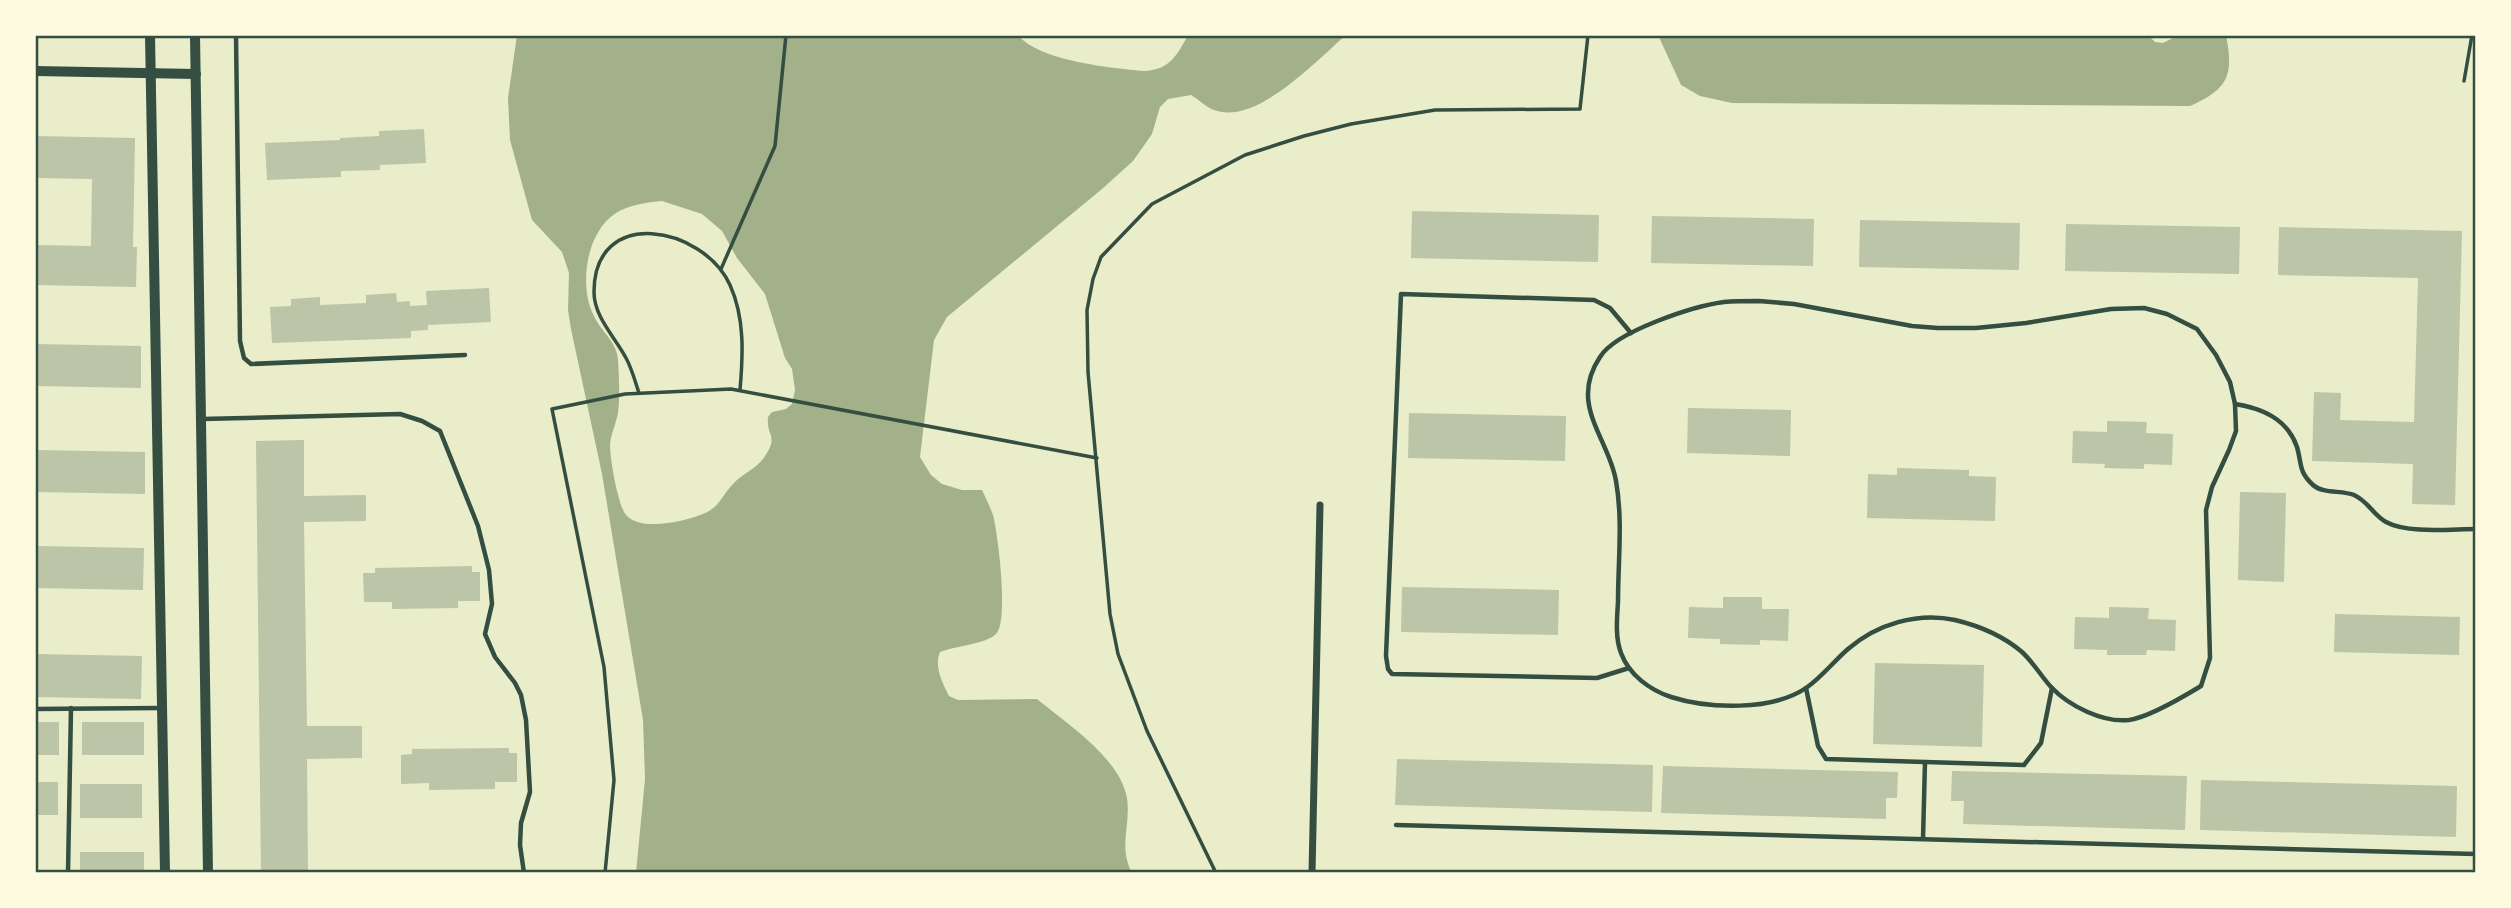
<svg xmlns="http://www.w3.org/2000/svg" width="2511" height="908" viewBox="0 0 2511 908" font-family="Arial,sans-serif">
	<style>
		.water { fill: #a3b18a; fill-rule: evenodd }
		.building { fill: #bcc5a7 }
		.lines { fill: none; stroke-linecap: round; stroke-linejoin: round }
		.path { stroke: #344e41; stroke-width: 3.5 }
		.service { stroke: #344e41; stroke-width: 4.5 }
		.minor { stroke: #344e41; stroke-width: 7 }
		.tertiary { stroke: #344e41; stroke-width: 10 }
		.neatline { fill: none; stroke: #344e41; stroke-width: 2.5 }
	</style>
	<rect width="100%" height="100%" fill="#e9edc9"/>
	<g class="water">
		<path d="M517 35H1018C1039 61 1111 68 1144 71 1169 70 1177 56 1188 35H1346C1317 60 1256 126 1214 110 1206 107 1198 99 1191 95L1168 99 1160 107 1152 134 1133 161 1102 189 947 317 934 340 920 457 931 475 942 484 962 490H982C986 498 990 507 993 515 998 534 1009 621 996 634 986 644 955 646 940 652 934 667 942 682 949 696L958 700 1037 699C1066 723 1120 758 1127 798 1131 825 1118 846 1132 873H636L645 779 643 720 602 474 571 329 568 310 569 273 562 252 532 220 510 140 508 98ZM662 201 702 214 722 231 737 258 765 294 785 358 792 369 795 390 792 404 786 409 772 412 768 417C766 436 779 435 765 456 758 468 742 474 733 484 724 493 720 505 709 511 691 521 635 534 624 512 617 498 610 460 610 444 611 434 616 424 618 413 620 397 619 377 618 360 617 341 600 331 593 314 579 285 586 232 616 213 628 205 648 202 662 201Z"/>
		<path d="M1658 35H2148L2155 42 2163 43 2179 35H2226C2234 76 2228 89 2190 106L1732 103 1700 96 1681 85Z"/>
	</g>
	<g class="building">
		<path d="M424 129 426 163 380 165V170L341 171V177L267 180 265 143 340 140V138L379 136V131Z"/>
		<path d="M35 136 135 138 133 247H137L136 287 35 285V245L91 246 92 179 35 178Z"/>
		<path d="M1412 211 1599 215 1598 262 1411 258Z"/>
		<path d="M1652 216 1814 219 1813 266 1651 263Z"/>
		<path d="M1860 220 2020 223 2019 270 1859 267Z"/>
		<path d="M2066 224 2240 227 2239 274 2065 271Z"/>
		<path d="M2279 227 2462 231 2455 505 2412 504 2413 464 2312 461 2314 392 2341 393 2340 420 2414 422 2418 278 2278 275Z"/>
		<path d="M489 288 491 322 428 325V330L411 331V338L272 343 270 307 291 306V299L320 297V305L366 303V295L396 293 397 302 410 301V306L427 305 426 291Z"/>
		<path d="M35 344 141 346V388L35 386Z"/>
		<path d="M1688 408 1791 410 1790 456 1687 453Z"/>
		<path d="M1409 413 1566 416 1565 461 1408 458Z"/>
		<path d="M2107 421 2147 422 2146 433 2173 434 2172 465 2144 464V469L2104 468 2105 464 2072 463 2073 431 2107 432Z"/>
		<path d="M304 440V496L366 495V521L304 522 307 726H362V758L307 759 308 873H261L256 441Z"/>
		<path d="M35 450 145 452V494L35 492Z"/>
		<path d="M1897 468 1969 470V476L1996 477 1995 521 1867 518 1868 474 1897 475Z"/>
		<path d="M2240 492 2286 493 2284 582 2238 580Z"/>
		<path d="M35 546 144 548 143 590 35 588Z"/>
		<path d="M472 566V572H480V601H458V608L392 609V602H364L363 573H375V568Z"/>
		<path d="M1402 587 1559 590 1558 635 1401 632Z"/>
		<path d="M1723 597H1762V609H1789L1788 641 1760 640V645L1720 644V639L1688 638 1689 607 1723 608Z"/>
		<path d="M2109 607 2149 608 2148 619 2176 620 2175 651 2147 650 2146 655H2107V650L2074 649 2075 617 2109 618Z"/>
		<path d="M2335 614 2460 617 2459 655 2334 652Z"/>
		<path d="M35 654 142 656 141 699 35 697Z"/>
		<path d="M1875 663 1984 665 1982 747 1873 744Z"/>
		<rect x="35" y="722" width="24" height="33"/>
		<rect x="82" y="722" width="62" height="33"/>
		<path d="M509 748V753H517V782H495V789L429 790V783L401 784V755L412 754V749Z"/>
		<path d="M1397 759 1653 765 1652 812 1395 805Z"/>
		<path d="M1663 766 1898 772 1897 798H1886V819L1661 813Z"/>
		<path d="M1952 771 2187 776 2185 830 1963 824 1964 801H1951Z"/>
		<path d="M2201 780 2457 786 2456 837 2200 830Z"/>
		<rect x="35" y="782" width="23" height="33"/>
		<rect x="80" y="784" width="62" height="34"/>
		<rect x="80" y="852" width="64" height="21"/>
		<path d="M1486 870 1533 871V873H1486Z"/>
	</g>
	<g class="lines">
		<g class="path">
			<path d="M2464 81 2472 35"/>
			<path d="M721 269 775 146 786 35"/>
			<path d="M639 393C635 381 632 369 626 358 615 337 594 317 594 292 594 205 703 226 730 285 745 318 743 355 740 390"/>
			<path d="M605 873 614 780 604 667 552 409 625 394 731 389 1097 458"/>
			<path d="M1216 873 1147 731 1118 654 1110 614 1088 372 1087 310 1093 279 1101 257 1152 204 1245 155 1304 136 1351 124 1435 110 1580 109 1588 35"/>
		</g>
		<g class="service">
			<path d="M236 35 240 341 244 358 251 364 465 355"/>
			<path d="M1759 301 1794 304 1912 326 1938 328H1976L2026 323 2111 309 2144 308 2167 314 2197 329 2216 355 2230 382 2235 404 2236 431 2229 450 2212 487 2206 510 2210 658 2201 686C2183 697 2150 717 2129 720 2103 723 2069 706 2051 687 2041 676 2033 662 2022 652 2002 635 1980 626 1955 620 1917 612 1877 624 1848 649 1834 661 1821 678 1806 688 1772 711 1709 709 1671 697 1650 690 1629 675 1621 653 1615 638 1617 618 1618 602 1618 562 1623 520 1616 481 1609 438 1568 405 1600 357 1616 331 1694 306 1724 302 1735 301 1747 301 1759 301Z"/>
			<path d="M2235 404C2261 408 2287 418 2297 447 2302 464 2298 471 2313 485 2323 494 2342 490 2354 495 2368 501 2373 515 2386 522 2408 534 2451 529 2476 529"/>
			<path d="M202 419 400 414 422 421 440 431 478 526 489 570 492 604 485 634 495 657 515 683 521 695 526 720 530 792 521 823 520 845 524 873"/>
			<path d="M1629 668 1597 678 1392 674 1388 669 1386 656 1401 294 1594 300 1610 308 1631 333"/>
			<path d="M1806 688 1818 746 1826 759 2024 765 2041 743 2052 688"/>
			<path d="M35 709 161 708"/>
			<path d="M1396 825 2476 854"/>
			<path d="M1923 839 1925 762"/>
			<path d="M68 873 71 708"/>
		</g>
		<path class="minor" d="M1312 873 1320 505"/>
		<g class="tertiary">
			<path d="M150 35 165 873"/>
			<path d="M195 35 208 873"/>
			<path d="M35 71 196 74"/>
		</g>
	</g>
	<rect width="2511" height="908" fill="none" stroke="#fefae0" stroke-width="74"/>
	<rect x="37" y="37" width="2437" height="834" class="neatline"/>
</svg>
